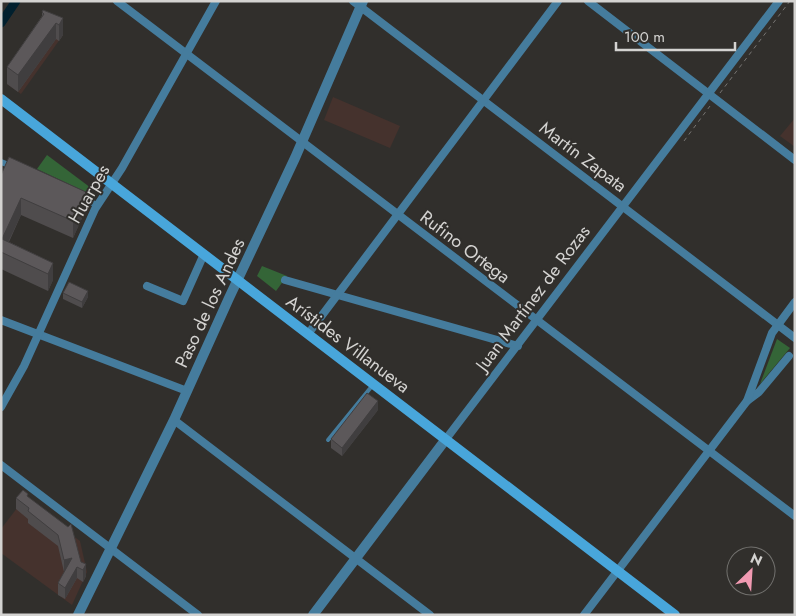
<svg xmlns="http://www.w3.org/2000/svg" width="796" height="616" viewBox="0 0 796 616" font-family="Jost,sans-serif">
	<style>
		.education { fill: #45322d }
		.green { fill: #346537 }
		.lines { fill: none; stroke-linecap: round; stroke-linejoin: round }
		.canal { stroke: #01202e; stroke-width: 9 }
		.path { stroke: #767472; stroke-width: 1; stroke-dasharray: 4 4; stroke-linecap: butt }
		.service { stroke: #457c9d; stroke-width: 4 }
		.pedestrian { stroke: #457c9d; stroke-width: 6 }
		.minor { stroke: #457c9d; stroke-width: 8 }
		.tertiary { stroke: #457c9d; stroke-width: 10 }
		.secondary { stroke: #48a6db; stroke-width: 10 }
		.wall { fill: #4f4c4d }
		.shaded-wall { fill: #403e3f }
		.building { fill: #5c585a; stroke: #403e3f }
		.labels { text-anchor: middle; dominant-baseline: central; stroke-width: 4; stroke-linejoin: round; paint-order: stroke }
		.street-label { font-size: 18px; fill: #d4d3d1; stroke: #312f2c }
	</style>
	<rect width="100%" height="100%" fill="#312f2c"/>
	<g class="education">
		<path d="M46 28 63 35 21 94 7 84Z"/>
		<path d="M333 97 400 126 390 148 324 120Z"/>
		<path d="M795 118V147L780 136Z"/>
		<path d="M24 499 80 541 87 572 72 605 1 553V529Z"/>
	</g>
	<g class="green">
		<path d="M47 155 91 188 88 193 37 169Z"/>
		<path d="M262 266 287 276 276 291 257 276Z"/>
		<path d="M777 339 790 348 760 384Z"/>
	</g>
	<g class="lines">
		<path class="canal" d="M1 23 16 1"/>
		<g class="path">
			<path d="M720 93 790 1"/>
			<path d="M684 141 710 106"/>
		</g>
		<path class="service" d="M328 440 372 386"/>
		<g class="pedestrian">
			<path d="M1 162 14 167"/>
			<path d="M80 197 97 205"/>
		</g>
		<g class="minor">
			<path d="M117 1 795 516"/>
			<path d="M353 1 795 338"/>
			<path d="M588 1 795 160"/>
			<path d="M285 280 518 346"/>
			<path d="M147 286 183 301 204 254"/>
			<path d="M1 320 187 391"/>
			<path d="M308 334 558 1"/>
			<path d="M747 401 759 392 789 356"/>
			<path d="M1 407 24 366 95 209 122 168 216 1"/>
			<path d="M174 420 430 615"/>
			<path d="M446 439 779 1"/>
			<path d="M1 465 198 615"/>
			<path d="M584 615 747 401 772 333 795 302"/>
		</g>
		<g class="tertiary">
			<path d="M78 615 174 420 229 298 295 158 363 1"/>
			<path d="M313 615 446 439"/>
		</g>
		<path class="secondary" d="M1 99 675 615"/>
	</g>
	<g class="wall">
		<path d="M42 12 63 18V35L59 41 56 39 18 92 7 84V67L42 16Z"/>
		<path d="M1 175 86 209 73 238 21 215 9 242 53 263V280L48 291 1 269Z"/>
		<path d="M63 293 88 297 82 308 63 299Z"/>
		<path d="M378 410 342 456 331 448V439Z"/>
		<path d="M28 497 81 562 86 576 83 582 77 578 65 599 58 595V583L65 571 64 572 58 546 28 523V519L16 509V498Z"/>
	</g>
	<g class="shaded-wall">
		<path d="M63 18V35L59 41V25Z"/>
		<path d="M56 23V39L18 92V75Z"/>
		<path d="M86 192V209L73 238V221Z"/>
		<path d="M21 198V215L3 253 2 239Z"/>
		<path d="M53 263V280L48 291V274Z"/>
		<path d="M88 291V297L82 308V302Z"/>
		<path d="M378 401V410L342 456V448Z"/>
		<path d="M72 558V570L64 572V560Z"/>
		<path d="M86 564V576L83 582V570Z"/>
		<path d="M77 567V578L65 599V588Z"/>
	</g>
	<g class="building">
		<path d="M43 10 63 18 59 25 56 23 18 75 7 67 44 14 42 12Z"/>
		<path d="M9 157 86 192 73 221 21 198 2 239 53 263 48 274 1 252V175Z"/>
		<path d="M69 282 88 291 82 302 63 293Z"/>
		<path d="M367 393 378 401 342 448 331 439Z"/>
		<path d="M23 490 28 494 27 496 68 527 71 524 81 562 86 564 83 570 77 567 65 588 58 583 72 558 64 560 58 535 28 511 29 508 16 498Z"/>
	</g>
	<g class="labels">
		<g class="street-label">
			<text transform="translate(583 157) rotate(37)">Martín Zapata</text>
			<text transform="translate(89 194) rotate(-60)">Huarpes</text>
			<text transform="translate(465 247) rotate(37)">Rufino Ortega</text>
			<text transform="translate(533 298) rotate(-53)">Juan Martínez de Rozas</text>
			<text transform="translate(210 303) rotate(-65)">Paso de los Andes</text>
			<text transform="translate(348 344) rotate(37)">Arístides Villanueva</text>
		</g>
	</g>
	<rect width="796" height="616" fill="none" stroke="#d4d3d1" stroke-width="5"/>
	<g transform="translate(751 571) rotate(25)"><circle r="24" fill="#312f2c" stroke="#72716e"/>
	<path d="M0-4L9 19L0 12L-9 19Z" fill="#f19ab2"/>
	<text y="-8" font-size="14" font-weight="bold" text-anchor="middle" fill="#d4d3d1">N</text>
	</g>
	<path d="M616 42v8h119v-8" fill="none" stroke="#d4d3d1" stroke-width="2.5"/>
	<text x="624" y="42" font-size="15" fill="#d4d3d1" stroke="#312f2c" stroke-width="4" paint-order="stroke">100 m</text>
</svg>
